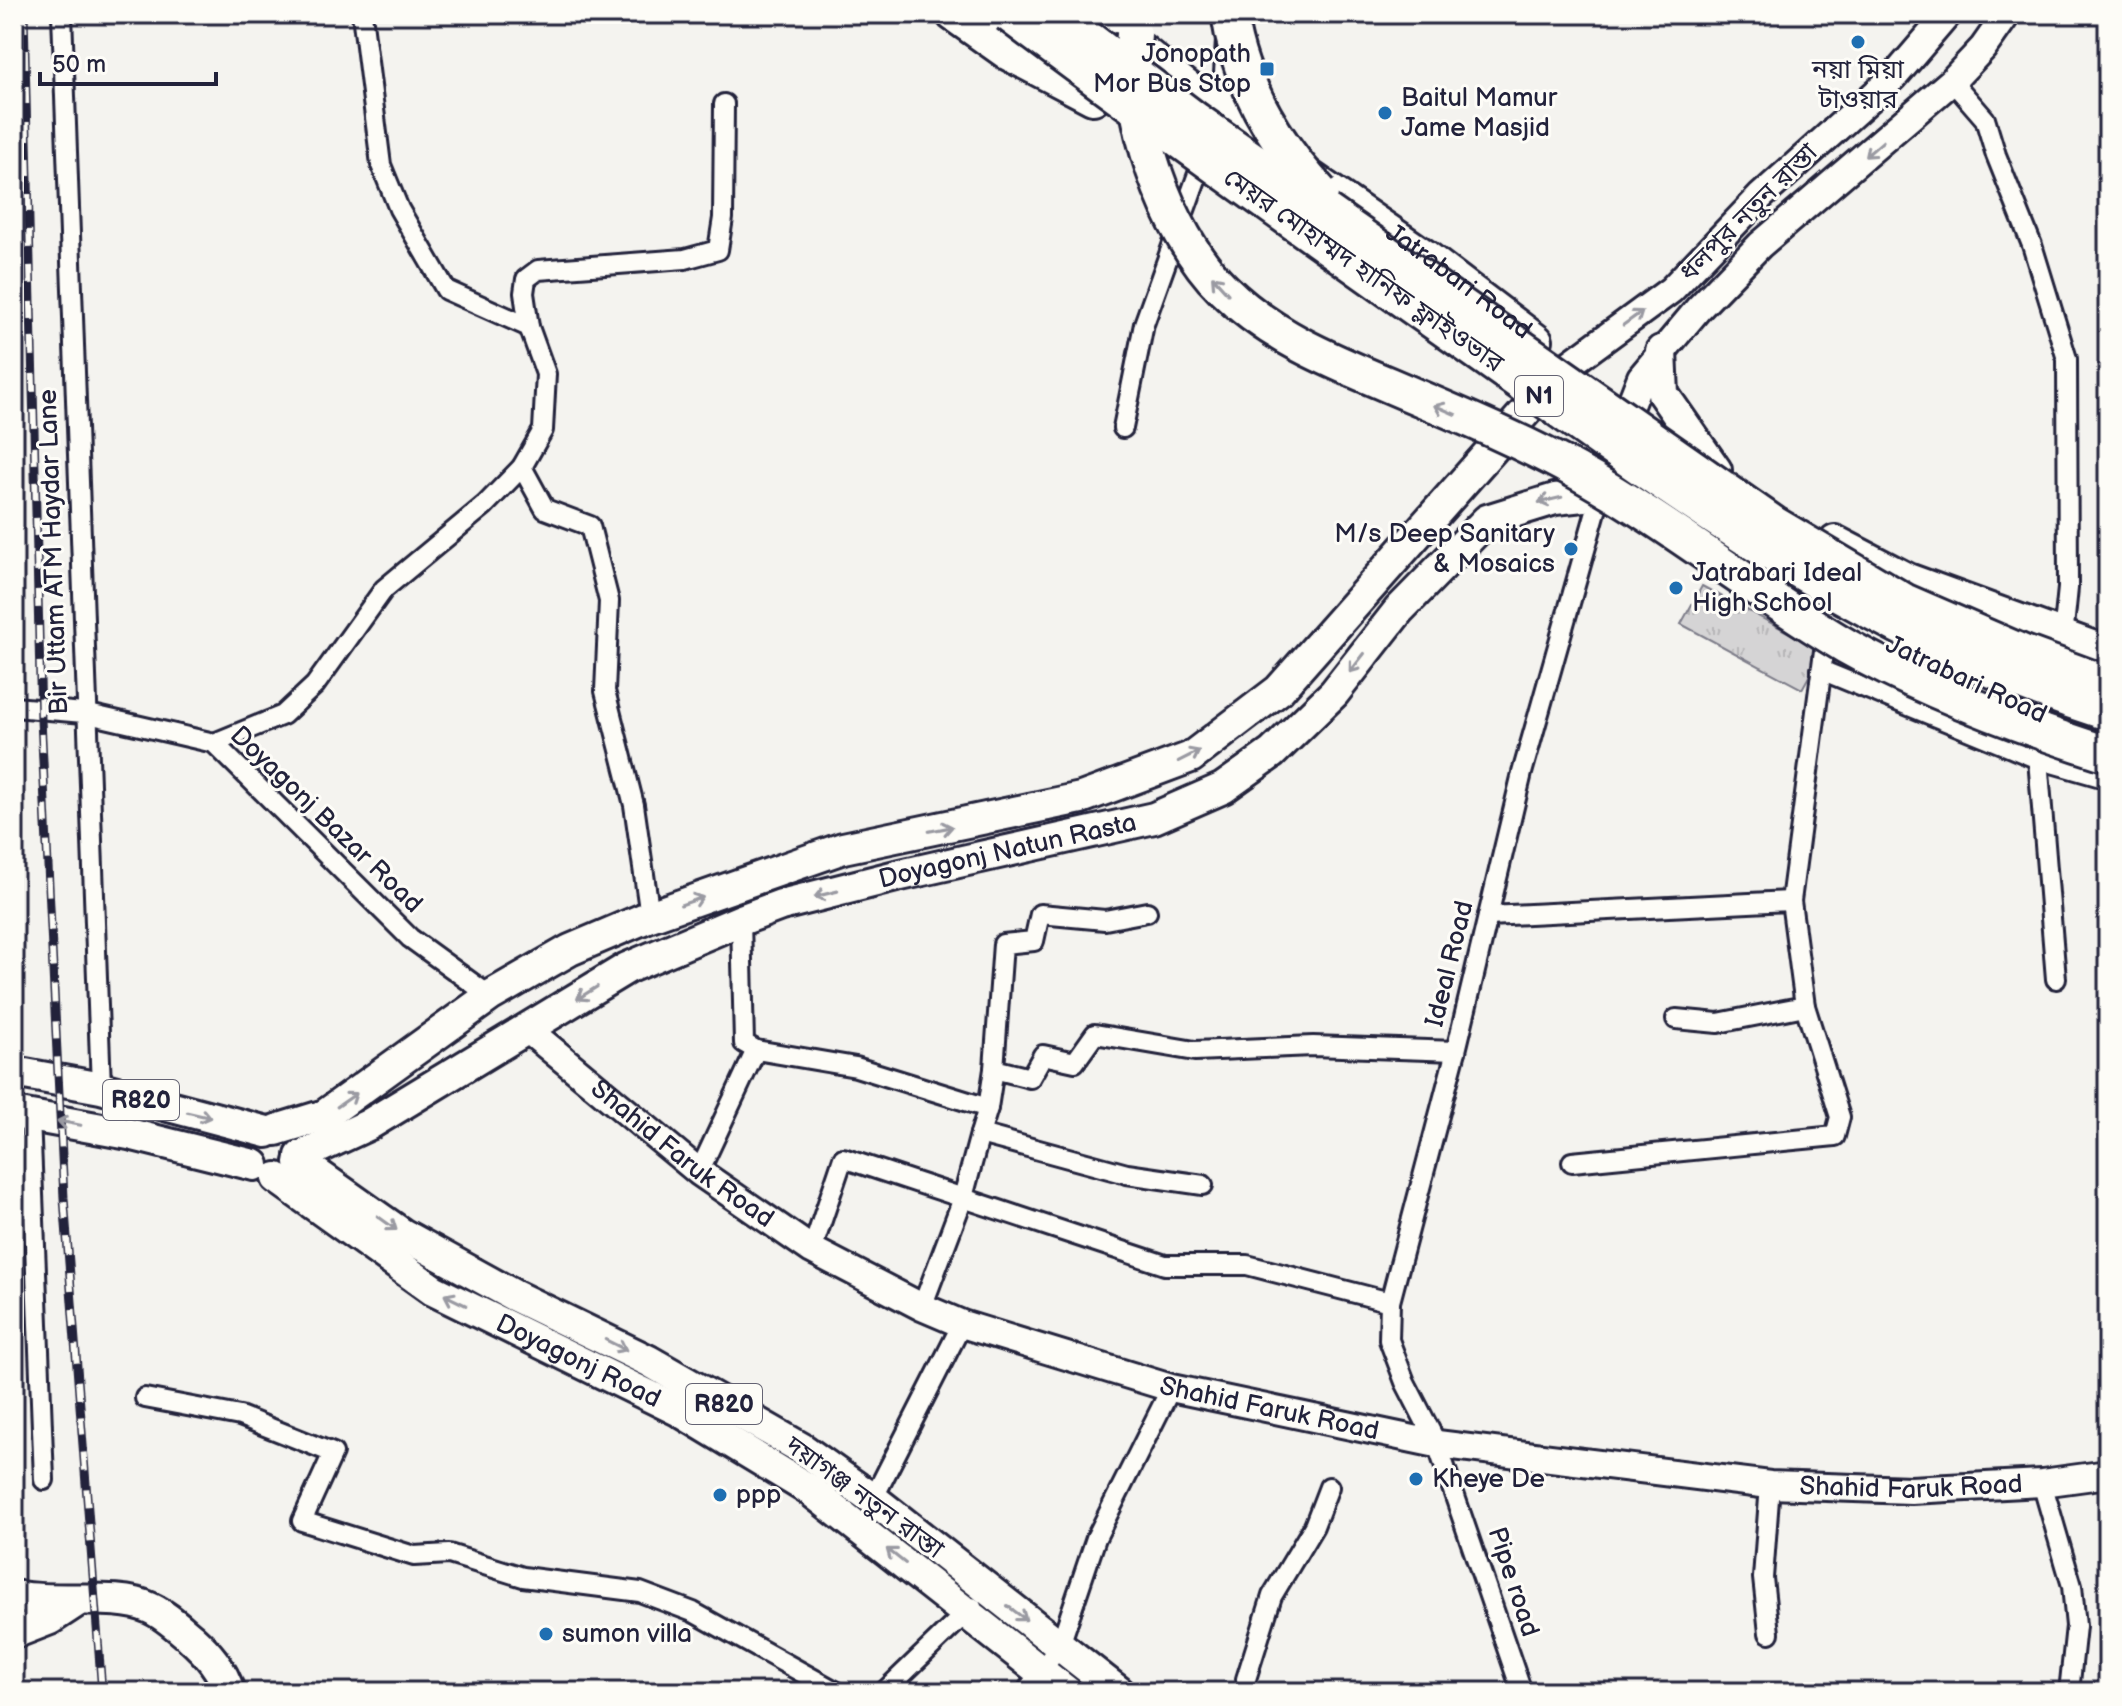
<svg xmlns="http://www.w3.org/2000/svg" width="2122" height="1706" viewBox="0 0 2122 1706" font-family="'Balsamiq Sans','Noto Sans Bengali',sans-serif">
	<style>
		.grass { fill: url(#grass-tufts); stroke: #7c7b88; stroke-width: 2 }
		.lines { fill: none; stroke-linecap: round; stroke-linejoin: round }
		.street-casing { stroke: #22223b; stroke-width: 24 }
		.secondary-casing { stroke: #22223b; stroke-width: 32 }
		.primary-casing { stroke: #22223b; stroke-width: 36 }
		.highway-casing { stroke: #22223b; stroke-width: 40 }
		.street { stroke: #fdfcf7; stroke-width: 18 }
		.secondary { stroke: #fdfcf7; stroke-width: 26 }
		.primary { stroke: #fdfcf7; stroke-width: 30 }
		.highway { stroke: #fdfcf7; stroke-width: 34 }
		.rail-casing { stroke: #22223b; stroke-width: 9 }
		.rail { stroke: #fdfcf7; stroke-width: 6; stroke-dasharray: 18; stroke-linecap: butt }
		.highway-bridge-casing { stroke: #22223b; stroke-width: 40; stroke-linecap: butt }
		.highway-bridge { stroke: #fdfcf7; stroke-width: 34 }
		.oneway { stroke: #9a9aa2 }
		.poi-dot { fill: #1f6fb2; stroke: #fdfcf7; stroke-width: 3 }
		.labels { text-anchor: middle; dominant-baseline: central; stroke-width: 6; stroke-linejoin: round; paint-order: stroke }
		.shield { fill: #fdfcf7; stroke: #646373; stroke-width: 2 }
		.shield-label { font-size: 24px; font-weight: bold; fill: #22223b }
		.poi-label { font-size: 26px; fill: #22223b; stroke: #fdfcf7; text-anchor: start }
		.street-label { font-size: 26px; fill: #22223b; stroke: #fdfcf7 }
	</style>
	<defs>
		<pattern id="grass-tufts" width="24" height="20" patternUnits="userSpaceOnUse" patternTransform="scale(2)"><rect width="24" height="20" fill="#d5d4d5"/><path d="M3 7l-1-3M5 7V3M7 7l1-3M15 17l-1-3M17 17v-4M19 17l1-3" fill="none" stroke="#b7b6b8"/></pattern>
	</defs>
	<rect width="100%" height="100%" fill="#f4f3ef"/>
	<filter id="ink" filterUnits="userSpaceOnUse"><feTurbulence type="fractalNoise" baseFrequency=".0125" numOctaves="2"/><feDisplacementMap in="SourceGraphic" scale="16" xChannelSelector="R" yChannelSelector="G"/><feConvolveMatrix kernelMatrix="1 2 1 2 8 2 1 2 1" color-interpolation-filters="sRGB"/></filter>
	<g filter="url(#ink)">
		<path class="grass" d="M1702 586 1823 651 1802 689 1681 624Z"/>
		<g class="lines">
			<defs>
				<g id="street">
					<path d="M62 14C73 372 85 730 101 1088"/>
					<path d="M1952 81 1985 119 1996 155 2032 245 2067 359 2068 588 2063 637"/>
					<path d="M529 327 524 293 526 279 538 270 685 259 718 250 723 218 724 104"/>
					<path d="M1123 428 1144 324 1199 171"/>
					<path d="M522 467 545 509 590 526 609 601 605 691 634 805 650 916"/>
					<path d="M1821 670 2038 759 2108 779"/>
					<path d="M14 707 84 713 214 743 410 938 490 996"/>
					<path d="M214 743 283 715 315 685 384 589 485 505 522 467 543 430 546 374 529 327 446 290 399 209 381 165 362 14"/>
					<path d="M2038 759 2056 979"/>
					<path d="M1147 912 1105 920 1040 914 1034 941 1003 944 994 1069 1030 1078 1043 1055 1075 1062 1095 1034 1195 1051 1313 1046 1456 1051"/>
					<path d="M1488 916 1791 901"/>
					<path d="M741 920 744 1043 756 1050 856 1067 988 1108 980 1134 1127 1174 1203 1185"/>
					<path d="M1676 1019 1718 1023 1805 1006"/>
					<path d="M988 1108 994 1069"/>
					<path d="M30 1116 44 1480"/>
					<path d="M1572 1162 1835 1136 1840 1117 1805 1006 1791 901 1827 628"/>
					<path d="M699 1172 756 1050"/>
					<path d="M812 1250 843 1158 1165 1265H1247L1390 1302"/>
					<path d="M922 1307 962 1201 980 1134"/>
					<path d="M145 1398 240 1416 333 1453 302 1521 414 1556 449 1554 523 1577 640 1592 693 1612 837 1692"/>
					<path d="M2042 1483 2072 1586 2076 1626 2069 1692"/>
					<path d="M873 1499 962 1324"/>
					<path d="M1769 1633 1763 1578 1770 1485"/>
					<path d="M1246 1679 1272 1596 1314 1526 1329 1487"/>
					<path d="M884 1692 972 1607"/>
					<path d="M1026 1692 1060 1645 1096 1538 1171 1388"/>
					<path d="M1522 1692 1437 1444 1405 1382 1389 1340 1390 1302 1456 1051 1522 773 1611 458"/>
				</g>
				<g id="secondary">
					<path d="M1548 386 1570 364 1671 290 1760 197 1894 77 1948 14"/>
					<path d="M1618 436 1641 377 1698 309 1760 245 1952 81 1983 48 2007 14"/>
					<path id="s1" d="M528 1030 699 1172 812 1250 922 1307 962 1324 1171 1388 1437 1444 1770 1485 1911 1490 2042 1483 2108 1474"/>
				</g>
				<g id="primary">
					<path d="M1098 14 1218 111"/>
					<path id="s2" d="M1232 40 1229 91 1236 125 1425 255 1537 340"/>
					<path d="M1661 351 1663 394 1716 470"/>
					<path d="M1835 541 1908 579 2108 652"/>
					<path d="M1744 554C1838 620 1936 674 2042 716"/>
					<path d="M14 1072 101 1088 267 1132"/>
					<path d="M14 1113 129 1134 254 1165"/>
					<path d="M276 1130 325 1115 490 996 570 950 650 916 843 848 1081 798 1191 757 1279 690 1535 401"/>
					<path id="s3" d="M301 1156 368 1125 627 968 741 920 781 905 896 876 1154 818 1223 788 1272 753 1334 693 1399 610 1487 520 1555 499 1621 492"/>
					<path d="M300 1162 402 1234 513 1295 649 1361 801 1448 873 1499 1119 1692"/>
					<path id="s4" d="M277 1178 433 1290 678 1410 810 1490 1067 1692"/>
					<path d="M14 1596C54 1605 117 1592 150 1608 164 1614 178 1627 190 1637 208 1653 222 1669 229 1692"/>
					<path d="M14 1633 50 1619 76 1602"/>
				</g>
				<path id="highway" d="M954 14 1009 53 1093 97"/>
			</defs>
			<use href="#street" class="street-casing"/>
			<use href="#secondary" class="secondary-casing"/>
			<use href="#primary" class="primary-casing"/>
			<use href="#highway" class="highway-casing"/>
			<use href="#street" class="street"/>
			<use href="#secondary" class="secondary"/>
			<use href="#primary" class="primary"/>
			<use href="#highway" class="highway"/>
			<defs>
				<path id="rail" d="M24 14 41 720 64 1198 102 1692"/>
			</defs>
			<use href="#rail" class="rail-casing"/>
			<use href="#rail" class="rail"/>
			<defs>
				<g id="highway-bridge">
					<path d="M1008 14C1168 134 1330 249 1494 364 1693 505 1871 638 2108 713"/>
					<path d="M1056 14 1196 120 1774 524 1904 601 2024 653 2108 684"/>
					<path d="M1229 14C1239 82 1275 143 1321 193"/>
					<path d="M1134 34C1126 114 1165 232 1223 289 1269 335 1329 360 1389 385 1452 412 1516 438 1576 471 1670 523 1754 592 1846 646 1927 692 2020 726 2108 754"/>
				</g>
			</defs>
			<use href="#highway-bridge" class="highway-bridge-casing"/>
			<use href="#highway-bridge" class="highway-bridge"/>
		</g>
		<defs><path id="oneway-shaft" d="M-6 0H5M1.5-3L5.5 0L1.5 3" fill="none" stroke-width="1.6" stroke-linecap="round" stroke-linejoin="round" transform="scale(2)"/></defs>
		<g class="oneway">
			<use href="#oneway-shaft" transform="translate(1874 149) rotate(139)"/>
			<use href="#oneway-shaft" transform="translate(1220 285) rotate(-132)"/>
			<use href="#oneway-shaft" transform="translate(1633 318) rotate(-36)"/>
			<use href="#oneway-shaft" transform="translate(1445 410) rotate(-157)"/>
			<use href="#oneway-shaft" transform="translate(1550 500) rotate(167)"/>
			<use href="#oneway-shaft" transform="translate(1357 663) rotate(128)"/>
			<use href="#oneway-shaft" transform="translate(1189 756) rotate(-27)"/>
			<use href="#oneway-shaft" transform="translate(941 829) rotate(-11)"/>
			<use href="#oneway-shaft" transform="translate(826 894) rotate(166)"/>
			<use href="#oneway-shaft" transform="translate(692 901) rotate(-19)"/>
			<use href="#oneway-shaft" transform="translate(587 993) rotate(148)"/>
			<use href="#oneway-shaft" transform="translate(347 1100) rotate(-35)"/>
			<use href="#oneway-shaft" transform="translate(199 1115) rotate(13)"/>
			<use href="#oneway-shaft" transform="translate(69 1123) rotate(-169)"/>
			<use href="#oneway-shaft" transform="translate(387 1223) rotate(36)"/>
			<use href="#oneway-shaft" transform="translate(455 1300) rotate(-154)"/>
			<use href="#oneway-shaft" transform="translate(616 1345) rotate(27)"/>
			<use href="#oneway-shaft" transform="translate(896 1556) rotate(-142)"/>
			<use href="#oneway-shaft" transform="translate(1017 1613) rotate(37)"/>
		</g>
	</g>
	<g class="poi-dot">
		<circle cx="1858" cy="42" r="8"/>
		<rect x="1259" y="61" width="16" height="16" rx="4"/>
		<circle cx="1385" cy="113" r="8"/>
		<circle cx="1571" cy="549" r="8"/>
		<circle cx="1676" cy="588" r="8"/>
		<circle cx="1416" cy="1479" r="8"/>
		<circle cx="720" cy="1495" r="8"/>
		<circle cx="546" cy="1634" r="8"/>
	</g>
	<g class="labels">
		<g class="shield">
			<rect x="1515" y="376" width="48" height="40" rx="6"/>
			<rect x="103" y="1080" width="76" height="40" rx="6"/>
			<rect x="686" y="1384" width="76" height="40" rx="6"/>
		</g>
		<g class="shield-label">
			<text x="1539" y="396">N1</text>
			<text x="141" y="1100">R820</text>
			<text x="724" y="1404">R820</text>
		</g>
		<g class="poi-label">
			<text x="1251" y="54" text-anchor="end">Jonopath<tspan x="1251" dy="30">Mor Bus Stop</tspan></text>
			<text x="1858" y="70" text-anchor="middle">নয়া মিয়া<tspan x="1858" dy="30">টাওয়ার</tspan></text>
			<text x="1401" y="98">Baitul Mamur<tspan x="1401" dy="30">Jame Masjid</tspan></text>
			<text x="1555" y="534" text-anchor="end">M/s Deep Sanitary<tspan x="1555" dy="30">&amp; Mosaics</tspan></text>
			<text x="1692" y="573">Jatrabari Ideal<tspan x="1692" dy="30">High School</tspan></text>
			<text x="1432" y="1479">Kheye De</text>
			<text x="736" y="1495">ppp</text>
			<text x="562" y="1634">sumon villa</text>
		</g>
		<g class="street-label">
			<text transform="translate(1749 213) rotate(-45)">ধলপুর নতুন রাস্তা</text>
			<text transform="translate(1363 271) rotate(35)">মেয়র মোহাম্মদ হানিফ ফ্লাইওভার</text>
			<text stroke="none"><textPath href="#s2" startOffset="358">Jatrabari Road</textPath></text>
			<text transform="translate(54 552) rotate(-92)">Bir Uttam ATM Haydar Lane</text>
			<text transform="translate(1966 680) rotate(25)">Jatrabari Road</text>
			<text transform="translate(326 820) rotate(44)">Doyagonj Bazar Road</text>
			<text stroke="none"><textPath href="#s3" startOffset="776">Doyagonj Natun Rasta</textPath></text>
			<text transform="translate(1450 964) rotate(-76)">Ideal Road</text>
			<text stroke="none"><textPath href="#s1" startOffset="198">Shahid Faruk Road</textPath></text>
			<text stroke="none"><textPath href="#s4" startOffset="354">Doyagonj Road</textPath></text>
			<text stroke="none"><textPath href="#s1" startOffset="846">Shahid Faruk Road</textPath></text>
			<text stroke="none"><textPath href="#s1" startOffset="1494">Shahid Faruk Road</textPath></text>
			<text transform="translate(864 1498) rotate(36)">দয়াগঞ্জ নতুন রাস্তা</text>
			<text transform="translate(1513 1582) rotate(72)">Pipe road</text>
		</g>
	</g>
	<rect width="2122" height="1706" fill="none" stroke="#fdfcf7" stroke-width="48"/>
	<rect x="24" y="24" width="2074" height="1658" fill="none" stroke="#22223b" stroke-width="3" filter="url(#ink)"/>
	<path d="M40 72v12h176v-12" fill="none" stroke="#22223b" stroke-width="4"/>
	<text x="52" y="72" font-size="24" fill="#22223b" stroke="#fdfcf7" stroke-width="6" paint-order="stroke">50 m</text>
</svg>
